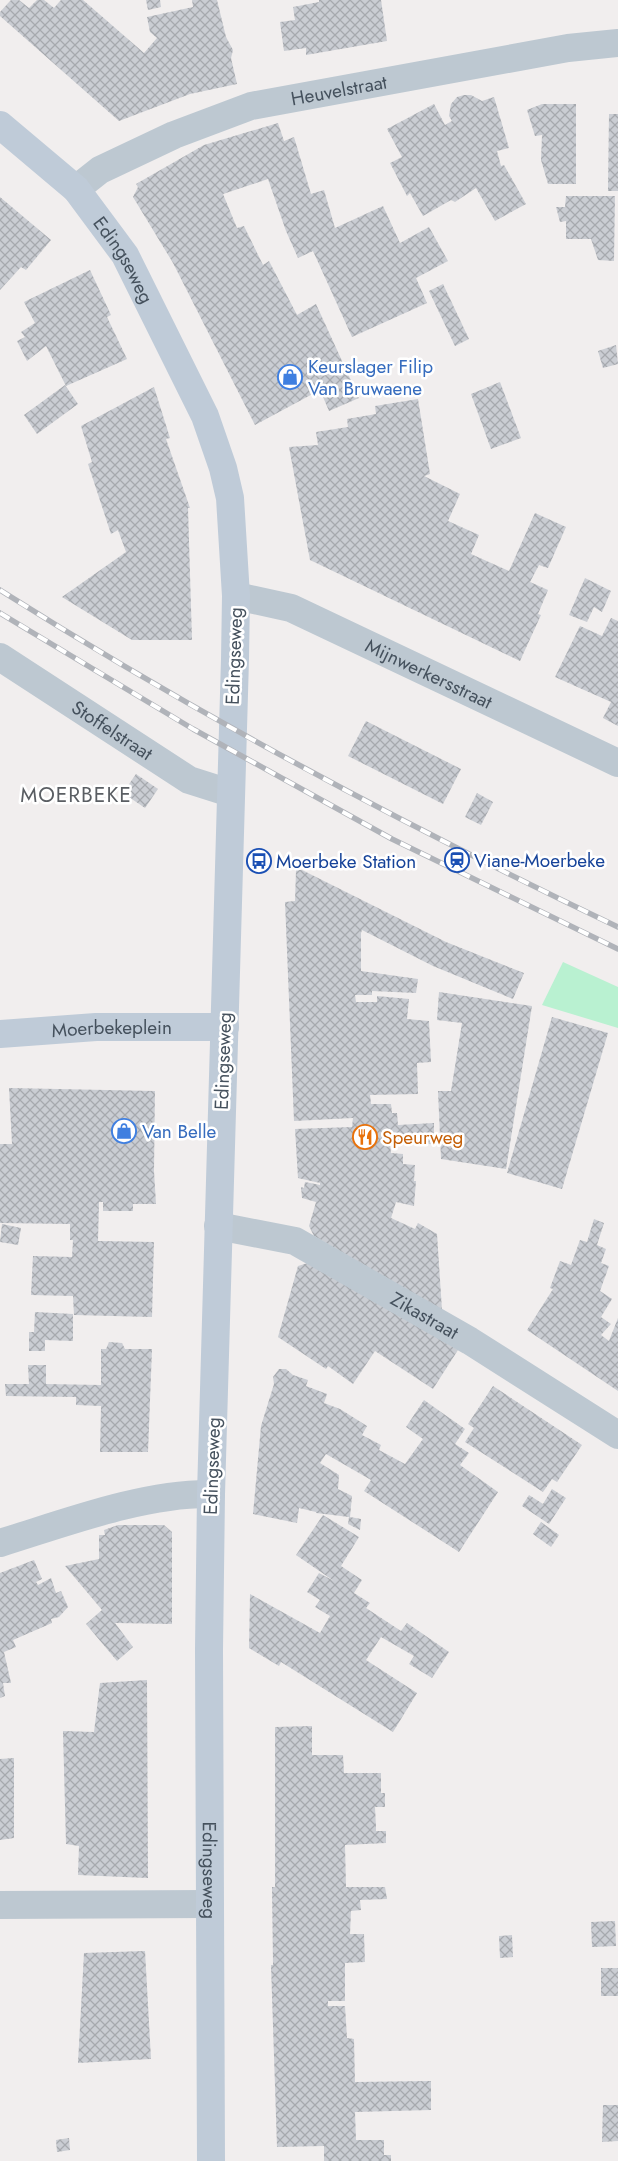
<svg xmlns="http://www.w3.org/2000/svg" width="618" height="2161" viewBox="0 0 618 2161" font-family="Jost,sans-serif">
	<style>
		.grass { fill: #b9f1d1 }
		.building { fill: url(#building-cross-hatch) }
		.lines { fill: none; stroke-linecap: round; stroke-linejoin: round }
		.minor { stroke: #bdc8d1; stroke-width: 28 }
		.tertiary { stroke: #bdc8d1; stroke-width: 28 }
		.secondary { stroke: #bfcbd8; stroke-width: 28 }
		.rail-casing { stroke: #b0b3b9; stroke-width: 5.5 }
		.rail { stroke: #fff; stroke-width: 4; stroke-dasharray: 11; stroke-linecap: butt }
		.labels { text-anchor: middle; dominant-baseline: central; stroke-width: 5; stroke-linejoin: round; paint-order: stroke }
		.street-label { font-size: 19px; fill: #45515d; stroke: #fff }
		.shop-label { font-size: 19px; fill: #366cbe; stroke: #fff; text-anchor: start }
		.transit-label { font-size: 19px; fill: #164399; stroke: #fff; text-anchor: start }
		.food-label { font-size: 19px; fill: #c56008; stroke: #fff; text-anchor: start }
		.quarter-label { font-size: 21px; letter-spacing: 1px; fill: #5a5e63; stroke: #fff }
	</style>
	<defs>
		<pattern id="building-cross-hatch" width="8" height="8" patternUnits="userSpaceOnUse" patternTransform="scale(1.25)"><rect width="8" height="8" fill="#cacdd3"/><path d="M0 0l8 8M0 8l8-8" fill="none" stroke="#a6a9ae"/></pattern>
	</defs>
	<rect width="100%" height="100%" fill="#f1eeee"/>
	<path class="grass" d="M563 962 618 987V1028L542 1005Z"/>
	<g class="building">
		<path d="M11 0H19L29 8 37 0H44L54 8 61 0H83L144 53 157 38 150 32 147 17 193 7 192 0H217L226 37 233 50 231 58 237 84 190 94 119 121 0 16V12Z"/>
		<path d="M146 0H160L161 7 148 10Z"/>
		<path d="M319 0H381L387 41 306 55V48L284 51 280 22 295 20 293 7 319 2Z"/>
		<path d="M464 95H471L482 101 494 97 509 148 497 151 501 166 504 165 526 204 495 221 476 188 455 202 451 200 423 216 410 193 407 196 390 163 402 157 387 129 434 104 445 125 452 121 449 116 451 104 457 97Z"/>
		<path d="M542 104H576V184H548L541 160 542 135 535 136 527 110Z"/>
		<path d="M609 114H618V191H608Z"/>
		<path d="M278 123 284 141 294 137 311 194 324 190 335 228 383 206 400 243 429 227 448 261 416 278 427 303 352 337 313 251 298 258 286 231 268 179 223 194 237 228 244 226 263 265 269 261 297 315 316 304 359 398 329 411 320 390 255 425 173 263 133 197 138 187 136 184 204 145Z"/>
		<path d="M566 196H615L614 261 598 260 591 239H566V221L560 222 556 207H565Z"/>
		<path d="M0 197 51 240 26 270 21 267 0 290Z"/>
		<path d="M90 270 111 315 107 317 127 359 66 386 46 346 27 361 17 341 25 337 21 332 35 323 24 302Z"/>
		<path d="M443 284 469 339 455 346 429 291Z"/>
		<path d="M616 345 618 364 603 368 598 351Z"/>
		<path d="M500 382 521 438 491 449 471 394Z"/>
		<path d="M65 385 78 404 37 434 24 415Z"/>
		<path d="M154 387 170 438 166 439 190 508H188L192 640H132L62 597 126 552 118 530 111 534 88 464 92 462 81 426Z"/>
		<path d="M418 399 430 474 424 476 460 494 448 521 479 535 471 554 509 571 535 513 566 527 548 568 539 565 530 582 548 590 538 614 541 615 520 661 310 560 289 447 318 445 316 432 348 427 347 419 376 414 375 406Z"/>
		<path d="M585 578 611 591 602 612 594 607 587 622 569 615Z"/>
		<path d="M611 618 618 621V726L603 718 611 702 555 677 580 626 602 636Z"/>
		<path d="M366 721 461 769 443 804 348 756Z"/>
		<path d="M136 774 158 789 145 808 123 793Z"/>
		<path d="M477 793 493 802 481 825 465 817Z"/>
		<path d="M296 870H302L446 942 524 973 513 999 433 966 362 930 361 933V971L418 979 416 993 372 991V995H355L356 1002H377V996L409 999 407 1019 429 1021 431 1062 417 1063 418 1094 370 1095 371 1104H391L392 1113H397L398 1125 434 1123V1144L390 1145 391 1153 403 1154V1164L415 1165 414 1181H416L414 1206 396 1202 391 1218 415 1229 418 1223 437 1234 442 1310 314 1236 309 1226 316 1202 302 1198 301 1187 304 1188 305 1182 320 1185V1183L298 1178 295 1129 352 1127 353 1118 294 1121 285 902 295 901Z"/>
		<path d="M439 992 532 1006 506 1169 441 1159 438 1091H451L462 1023 437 1020Z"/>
		<path d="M552 1017 608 1033 562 1189 507 1173Z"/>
		<path d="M9 1088 155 1091 154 1171 156 1204H133V1211H103V1202H99L98 1241 154 1242 152 1317 74 1315 73 1296 31 1295 33 1256 72 1257 73 1240H70V1224L0 1223V1144H12Z"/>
		<path d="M594 1219 604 1223 597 1245 606 1249 601 1263 609 1266 600 1291 612 1299 601 1317 611 1324 601 1335 609 1341 618 1318V1391L527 1330 553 1289 550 1288 560 1261 571 1265 580 1240 587 1242Z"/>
		<path d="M2 1224 21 1228 18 1245 0 1242Z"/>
		<path d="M311 1262 458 1350 433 1389 375 1351 353 1384 328 1366 326 1369 278 1337 298 1266Z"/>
		<path d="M35 1312 73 1314V1341L45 1340V1351H29V1332H34Z"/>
		<path d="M109 1342 122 1343 125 1349H152L148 1452H100L101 1406 76 1405V1397L6 1396 5 1384H29L28 1365H46V1384L101 1385V1349H106Z"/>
		<path d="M279 1369H286L293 1375 308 1380 306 1386 327 1394 324 1403 340 1409 367 1426 362 1435 381 1445 379 1450 405 1464 423 1439 406 1427 424 1400 465 1429 455 1444 469 1453 460 1465 498 1492 459 1552 364 1491 371 1480 326 1454 320 1463 339 1475 338 1489 352 1496 350 1517 361 1519 360 1530 348 1524 349 1517 316 1513V1512L299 1508 297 1523 253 1514 261 1426 274 1384 273 1377Z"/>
		<path d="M493 1386 582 1445 557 1482 552 1479 543 1492 465 1442 474 1428 468 1424Z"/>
		<path d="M552 1489 566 1498 549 1524 522 1506 529 1495 543 1504Z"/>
		<path d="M323 1515 359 1537 341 1566 362 1580 354 1593 370 1603 366 1608 401 1631 407 1623 449 1652 432 1678 409 1664 414 1656 381 1637 366 1660 417 1693 393 1732 281 1662 279 1666 249 1648 250 1594 320 1633 330 1616 315 1607 320 1600 307 1592 319 1573 334 1581 296 1555Z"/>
		<path d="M541 1522 559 1535 551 1547 533 1534Z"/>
		<path d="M118 1525H164L172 1532V1624L115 1623 133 1647 117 1661 86 1624 102 1610 65 1566 99 1559V1535H105L104 1530Z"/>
		<path d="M34 1560 42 1579 36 1582 38 1585 51 1578 56 1593 61 1591 68 1607 59 1617 51 1619 52 1623 13 1640 16 1647 4 1652 11 1683H3L5 1696 0 1698V1573Z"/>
		<path d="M147 1680 148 1878 78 1875 79 1846 66 1844 63 1731 94 1732 100 1683Z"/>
		<path d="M312 1726V1755H343L344 1773H381V1793H385V1807H375L376 1827V1831H386V1843L345 1845 346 1887H385L387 1899 360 1900 361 1910 351 1911 350 1934H364L365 1962 345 1963V2001H328V2006H345L347 2038 354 2039 355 2082 431 2081V2110L355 2112 356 2140H384V2155H391V2161H324V2146L277 2147 271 1965H273L272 1887H275V1727Z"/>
		<path d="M14 1758V1838L0 1840V1759Z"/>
		<path d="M615 1921 616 1946 592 1947 591 1922Z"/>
		<path d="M512 1935 513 1957 500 1958 499 1936Z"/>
		<path d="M145 1951 151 2059 78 2063 84 1953Z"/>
		<rect x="601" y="1968" width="17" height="28"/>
		<path d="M603 2105H618V2141L602 2142Z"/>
		<path d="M69 2138 70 2150 57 2152 56 2140Z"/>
	</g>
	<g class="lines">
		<g class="minor">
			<path id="s1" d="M236 596 291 608 618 763"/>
			<path id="s2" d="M0 657 189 780 230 793"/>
			<path id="s3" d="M218 1226 295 1241 470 1341 618 1435"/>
			<path d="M0 1543C65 1523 144 1493 211 1494"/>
			<path d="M0 1905 209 1904"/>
		</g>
		<path class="tertiary" id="s4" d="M76 189 100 170 174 135 251 106 568 48 618 43"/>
		<g class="secondary">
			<path id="s5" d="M0 125 76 189 125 255 205 416 223 468 230 498 236 596 235 659 211 1494 209 1650 211 2161"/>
			<path id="s6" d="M0 1034 96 1027H225"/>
		</g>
		<defs>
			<g id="rail">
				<path d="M0 590C199 716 406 826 618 927"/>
				<path d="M0 613 193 729 392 839 618 949"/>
			</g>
		</defs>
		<use href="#rail" class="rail-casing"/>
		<use href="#rail" class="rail"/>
	</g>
	<defs>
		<symbol id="shop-ring" viewBox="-11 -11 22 22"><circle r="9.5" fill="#fff" stroke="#3f7fe0" stroke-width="1.5"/><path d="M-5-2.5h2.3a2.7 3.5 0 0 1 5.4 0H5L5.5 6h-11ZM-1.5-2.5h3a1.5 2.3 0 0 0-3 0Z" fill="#3f7fe0"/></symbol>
		<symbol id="station-ring" viewBox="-11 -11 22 22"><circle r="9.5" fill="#fff" stroke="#1a4fb4" stroke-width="1.5"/><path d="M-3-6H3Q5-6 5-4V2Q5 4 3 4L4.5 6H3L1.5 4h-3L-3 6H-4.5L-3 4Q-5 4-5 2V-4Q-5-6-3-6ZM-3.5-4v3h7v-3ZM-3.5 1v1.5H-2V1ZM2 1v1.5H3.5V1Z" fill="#1a4fb4"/></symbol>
		<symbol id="bus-ring" viewBox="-11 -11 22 22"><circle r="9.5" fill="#fff" stroke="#1a4fb4" stroke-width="1.5"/><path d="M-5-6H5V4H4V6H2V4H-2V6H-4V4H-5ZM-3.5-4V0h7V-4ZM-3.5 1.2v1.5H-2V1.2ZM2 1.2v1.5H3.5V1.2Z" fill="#1a4fb4"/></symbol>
		<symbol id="restaurant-ring" viewBox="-11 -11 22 22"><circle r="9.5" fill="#fff" stroke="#e8710a" stroke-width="1.5"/><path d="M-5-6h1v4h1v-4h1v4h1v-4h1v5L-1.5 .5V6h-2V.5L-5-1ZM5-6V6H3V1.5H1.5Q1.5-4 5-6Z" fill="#e8710a"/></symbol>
	</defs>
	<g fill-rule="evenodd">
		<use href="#shop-ring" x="276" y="363" width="28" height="28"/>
		<use href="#station-ring" x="443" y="846" width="28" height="28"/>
		<use href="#bus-ring" x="245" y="847" width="28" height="28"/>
		<use href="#shop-ring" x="110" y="1117" width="28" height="28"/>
		<use href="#restaurant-ring" x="351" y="1123" width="28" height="28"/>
	</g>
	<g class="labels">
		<g class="street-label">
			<text stroke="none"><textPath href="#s4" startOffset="284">Heuvelstraat</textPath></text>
			<text stroke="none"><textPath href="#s5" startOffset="185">Edingseweg</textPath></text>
			<text transform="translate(234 656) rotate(-88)">Edingseweg</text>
			<text stroke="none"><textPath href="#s1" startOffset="209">Mijnwerkersstraat</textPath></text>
			<text stroke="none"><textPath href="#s2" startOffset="134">Stoffelstraat</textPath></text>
			<text stroke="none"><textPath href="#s6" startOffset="112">Moerbekeplein</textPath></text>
			<text transform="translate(223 1061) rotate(-88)">Edingseweg</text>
			<text stroke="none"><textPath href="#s3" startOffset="228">Zikastraat</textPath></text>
			<text transform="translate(212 1466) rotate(-88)">Edingseweg</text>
			<text stroke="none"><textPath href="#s5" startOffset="1820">Edingseweg</textPath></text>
		</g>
		<g class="shop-label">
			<text x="308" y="366">Keurslager Filip<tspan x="308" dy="22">Van Bruwaene</tspan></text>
			<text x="142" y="1131">Van Belle</text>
		</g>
		<g class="transit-label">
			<text x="474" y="860">Viane-Moerbeke</text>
			<text x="276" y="861">Moerbeke Station</text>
		</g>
		<g class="food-label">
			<text x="382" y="1137">Speurweg</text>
		</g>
		<g class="quarter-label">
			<text x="76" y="795">MOERBEKE</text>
		</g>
	</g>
</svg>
